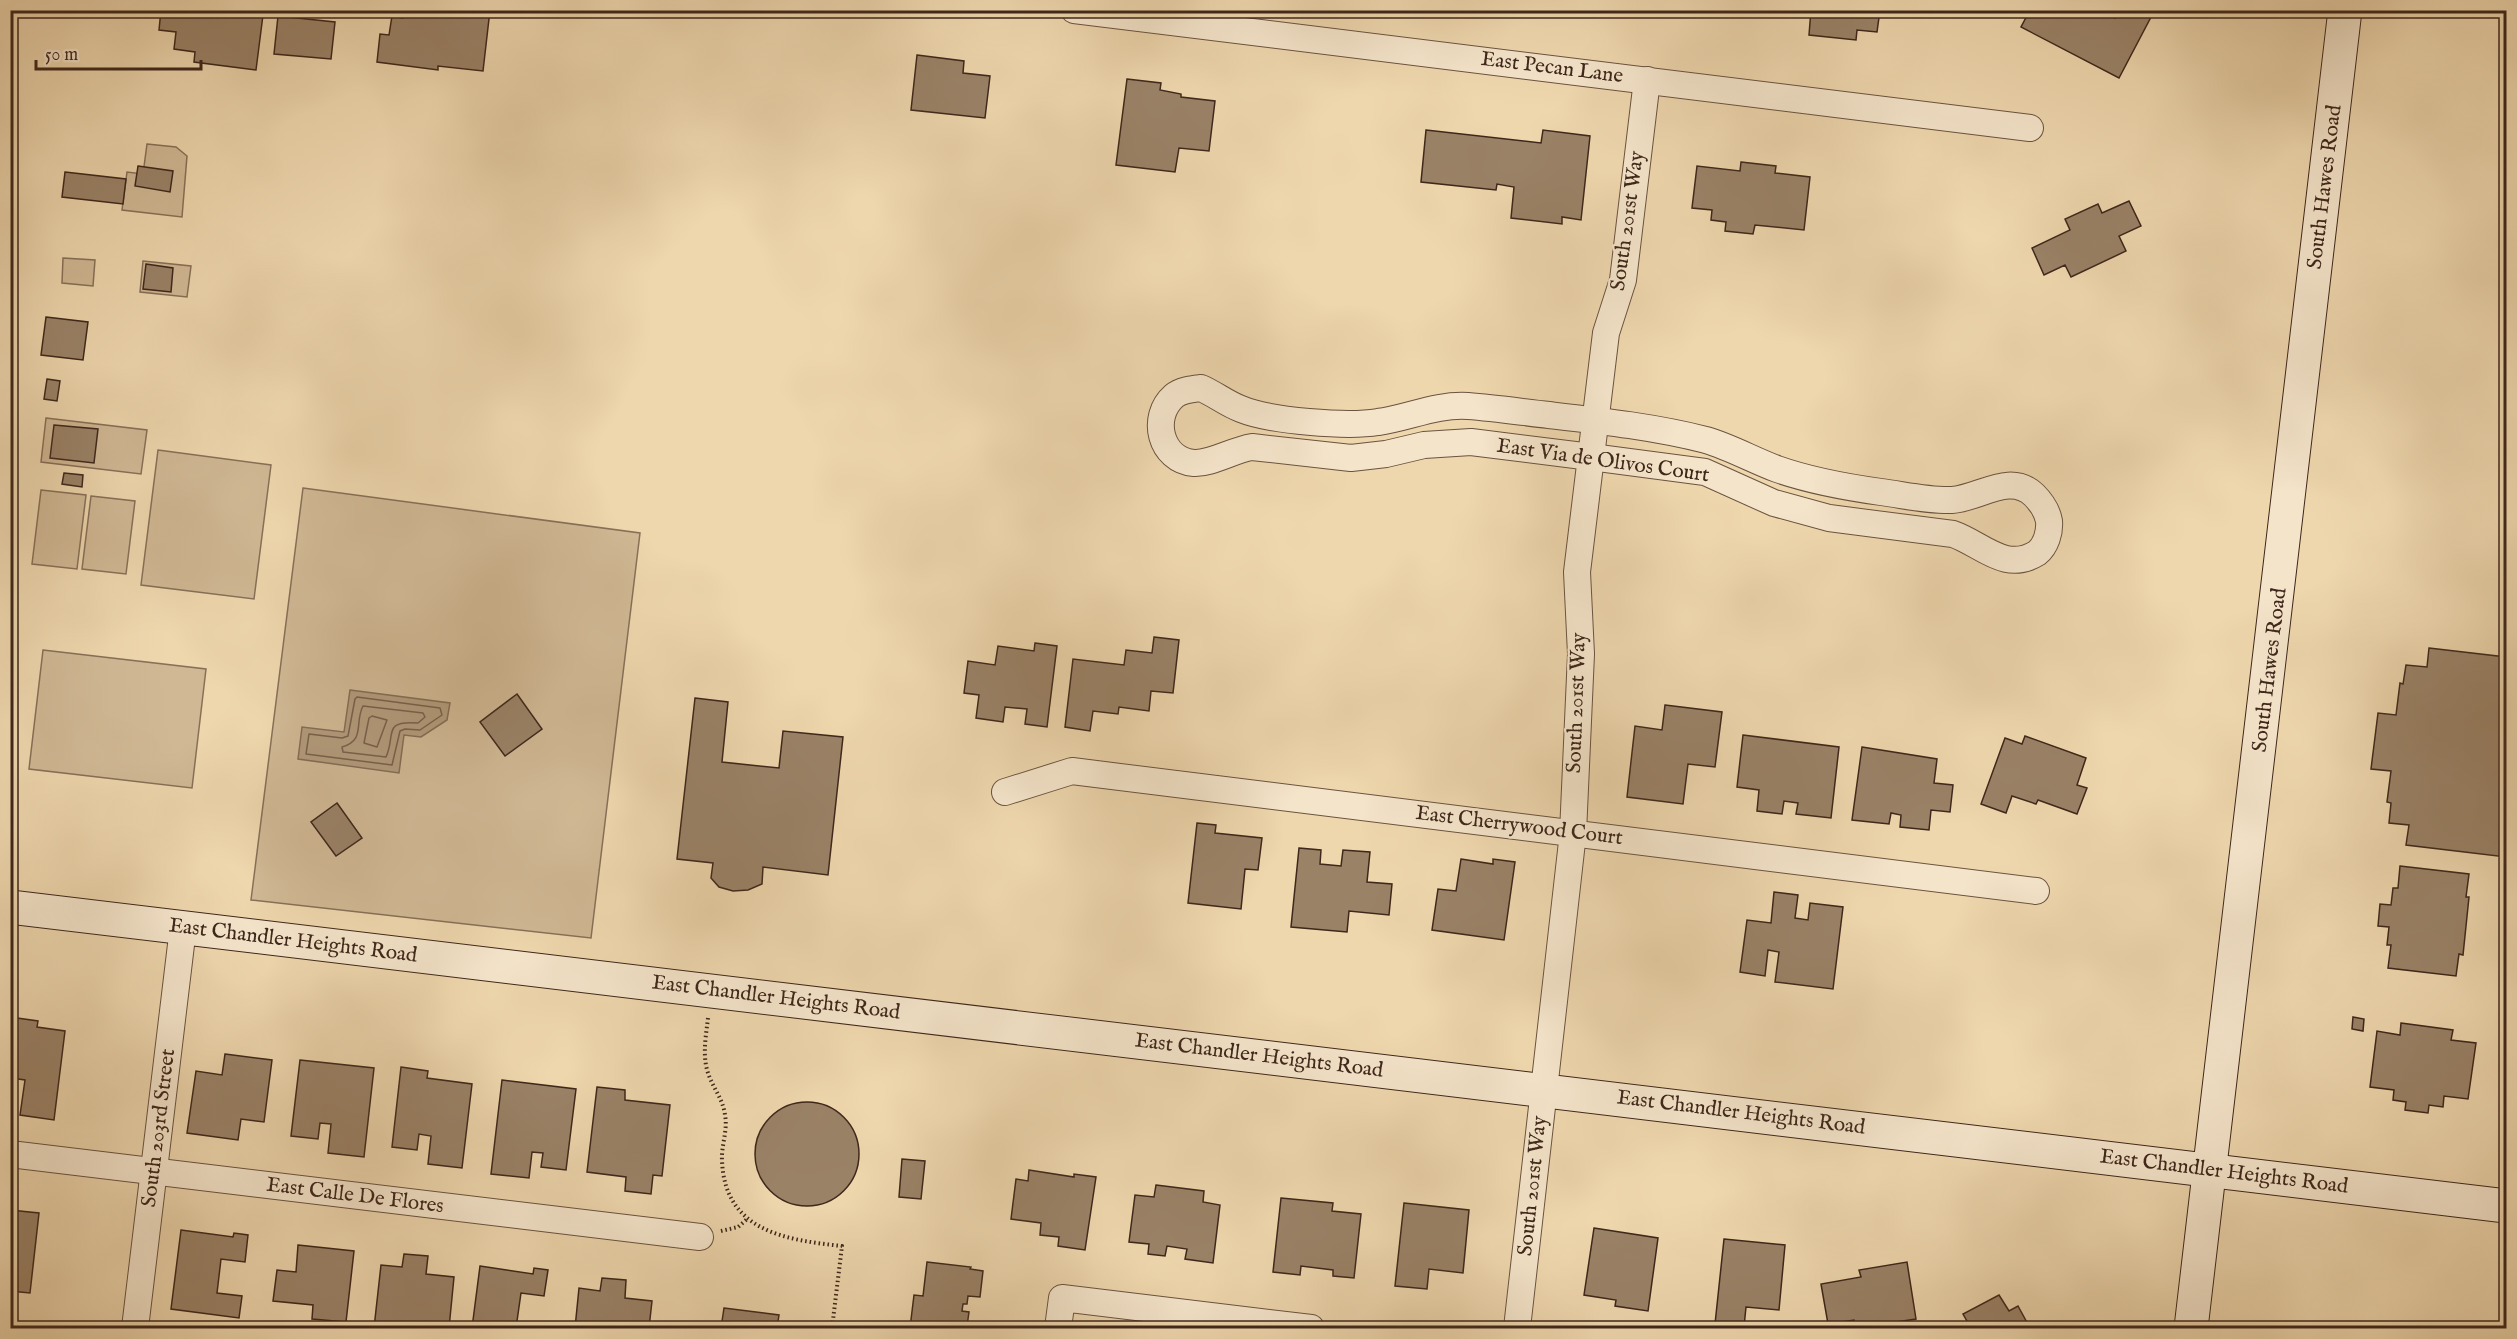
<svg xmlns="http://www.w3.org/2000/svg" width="2517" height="1339" viewBox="0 0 2517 1339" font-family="'IM FELL English',serif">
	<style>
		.green { fill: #d0b894; stroke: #877058; stroke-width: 1.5 }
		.water { fill: #b29a7b; stroke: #846c55; stroke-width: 1.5 }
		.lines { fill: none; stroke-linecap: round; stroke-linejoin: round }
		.shore { stroke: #78604b; stroke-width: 1.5 }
		.building { fill: #9a8267; stroke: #3e271b; stroke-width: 1.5 }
		.minor-casing { stroke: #6a5340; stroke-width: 28 }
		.secondary-casing { stroke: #3e271b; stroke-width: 35 }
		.path { stroke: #3e271b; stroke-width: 4; stroke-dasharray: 1.5 3; stroke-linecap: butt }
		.minor { stroke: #f4e4ca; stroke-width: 26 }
		.secondary { stroke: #f4e4ca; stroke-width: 33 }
		.labels { text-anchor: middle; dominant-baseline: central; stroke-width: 4.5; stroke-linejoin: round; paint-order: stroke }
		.street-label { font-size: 21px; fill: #3e271b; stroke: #f4e4ca }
	</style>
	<rect width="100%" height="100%" fill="#eed6ad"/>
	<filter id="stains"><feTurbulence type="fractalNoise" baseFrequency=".00333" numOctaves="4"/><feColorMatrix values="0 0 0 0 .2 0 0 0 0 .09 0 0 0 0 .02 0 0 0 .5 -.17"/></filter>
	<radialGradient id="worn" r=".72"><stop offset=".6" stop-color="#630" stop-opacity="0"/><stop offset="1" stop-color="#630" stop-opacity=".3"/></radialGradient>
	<g class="green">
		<path d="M147 144 176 147 187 156 182 217 122 210 127 172 143 174Z"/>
		<path d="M63 258 95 260 93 286 62 283Z"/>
		<path d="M143 261 191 266 187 297 140 292Z"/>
		<path d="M46 418 147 430 141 474 41 462Z"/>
		<path d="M158 450 271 465 254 599 141 585Z"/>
		<path d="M303 488 640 533 591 938 251 900Z"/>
		<path d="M41 490 86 495 77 569 32 564Z"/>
		<path d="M91 496 135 501 126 574 82 569Z"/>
		<path d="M43 650 206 669 192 788 29 769Z"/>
	</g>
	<path class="water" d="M350 690 450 703 447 720 421 737 404 735 399 773 298 759 302 727 344 732Z"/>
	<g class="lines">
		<g class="shore">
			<path d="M357 697 440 708 442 715 420 730 405 729 400 731 392 765 306 754 309 734 342 738 348 736 355 699Z"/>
			<path d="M363 706 423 713 425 717 418 723C382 720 396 735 386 757L343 752 342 747C366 740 354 723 363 706Z"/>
			<path d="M372 716 387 720 377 747 364 743 369 718Z"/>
		</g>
	</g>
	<g class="building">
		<path d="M161 10H255L254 14 263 15 256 70 194 62 195 52 174 49 176 32 159 30Z"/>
		<path d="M404 10 426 11 425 14 450 17 451 10H490L483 71 438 66V70L377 62 380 34 389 35 392 16 403 18Z"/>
		<path d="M1811 10H1880L1877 32 1857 30 1856 40 1809 35Z"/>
		<path d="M2030 10H2100L2115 18 2119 10H2139L2151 17 2119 78 2021 27Z"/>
		<path d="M278 16 335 22 331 59 274 54Z"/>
		<path d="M917 55 964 61 963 73 990 76 985 118 911 110Z"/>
		<path d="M1127 79 1161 83 1160 90 1181 94V97L1215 101 1209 151 1179 148 1175 172 1116 165Z"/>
		<path d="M1426 130 1541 143 1543 130 1590 136 1581 220 1562 217V224L1511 218 1514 187 1497 184 1496 190 1421 182Z"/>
		<path d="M1741 162 1776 166 1775 173 1810 177 1804 230 1755 225 1753 234 1725 231 1726 222 1711 220 1712 210 1692 208 1697 166 1740 171Z"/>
		<path d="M138 166 173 171 170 192 135 186Z"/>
		<path d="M65 172 126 179 123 204 62 197Z"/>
		<path d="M2129 201 2141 226 2119 236 2126 251 2071 277 2065 265 2044 275 2032 248 2070 230 2065 219 2098 204 2102 213Z"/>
		<path d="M146 264 173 268 171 292 143 289Z"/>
		<path d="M46 317 88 322 83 360 41 355Z"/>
		<path d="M47 379 60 381 57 401 44 399Z"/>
		<path d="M54 425 98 429 94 463 50 458Z"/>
		<path d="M64 473 83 475 82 487 62 484Z"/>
		<path d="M1154 637 1179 640 1173 693 1151 691 1149 711 1119 707 1118 714 1093 711 1090 731 1065 727 1073 659 1124 665 1126 650 1152 653Z"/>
		<path d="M1035 643 1057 646 1047 727 1025 724 1027 709 1005 707 1003 722 976 718 979 695 964 693 968 661 995 665 998 646 1034 651Z"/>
		<path d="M2429 648 2506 657V857L2406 845 2409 825 2389 823 2391 803 2387 802 2391 771 2371 769 2378 713 2396 715 2400 683 2403 684 2406 665 2427 667Z"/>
		<path d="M517 694 542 729 505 756 480 722Z"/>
		<path d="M695 698 728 702 722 762 779 768 783 731 843 737 828 875 763 867 762 884 748 890 733 891 719 887 711 878 713 863 677 859Z"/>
		<path d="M1665 705 1722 712 1715 767 1688 764 1683 804 1627 797 1635 726 1662 730Z"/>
		<path d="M1743 735 1839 747 1831 818 1796 814 1798 803 1784 801 1782 814 1757 811 1759 790 1737 787Z"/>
		<path d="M2025 736 2086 758 2077 785 2087 788 2077 814 2038 800 2036 804 2012 796 2006 813 1981 804 2005 738 2022 744Z"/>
		<path d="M1862 747 1937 759 1934 783 1953 785 1950 812 1931 810 1929 830 1900 827 1901 815 1891 813 1889 824 1852 820Z"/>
		<path d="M337 803 362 838 336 856 311 822Z"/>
		<path d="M1197 823 1216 825 1215 833 1262 838 1258 870 1245 869 1241 909 1188 903Z"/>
		<path d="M1299 848 1321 850 1320 864 1341 866 1343 850 1370 852 1367 882 1392 884 1389 915 1349 911 1347 932 1291 927Z"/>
		<path d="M1461 859 1493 864V859L1515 862 1504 940 1432 930 1438 889 1456 891Z"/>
		<path d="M2400 866 2469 874 2466 897H2469L2463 955 2459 954 2456 976 2388 968 2391 945H2387L2389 927 2378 926 2380 904 2391 905 2393 888H2398Z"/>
		<path d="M1774 892 1798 895 1795 918 1808 920 1810 903 1843 907 1833 989 1775 982 1779 952 1768 950 1765 976 1740 972 1747 920 1771 923Z"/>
		<path d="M10 1017 38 1021 37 1027 65 1031 54 1120 20 1115 25 1080 11 1078 10 1081Z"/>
		<path d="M2353 1017 2364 1019 2363 1031 2352 1029Z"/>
		<path d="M2401 1023 2453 1030 2451 1040 2476 1043 2468 1099 2444 1096 2443 1107 2429 1105 2428 1113 2405 1110 2406 1102 2393 1100 2394 1090 2370 1087 2377 1031 2400 1035Z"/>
		<path d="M225 1054 272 1060 264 1122 241 1119 238 1140 187 1133 196 1071 222 1075Z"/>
		<path d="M300 1060 374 1068 364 1157 328 1153 331 1124 320 1123 318 1139 291 1136Z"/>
		<path d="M401 1067 428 1071 427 1078 472 1084 462 1168 428 1164 431 1136 419 1134 417 1150 392 1147Z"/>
		<path d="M502 1080 576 1089 566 1170 541 1167 543 1153 532 1152 529 1178 491 1174Z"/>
		<path d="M597 1087 625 1090V1100L670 1105 662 1176 653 1175 651 1194 625 1191 626 1177 587 1172Z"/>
		<circle cx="807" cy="1154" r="52"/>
		<path d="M902 1159 925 1161 921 1199 899 1197Z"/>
		<path d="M1029 1170 1074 1177V1174L1096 1177 1085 1250 1058 1246 1059 1237 1040 1235 1041 1223 1011 1219 1016 1179 1028 1181Z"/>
		<path d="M1156 1185 1204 1191 1203 1202 1220 1205 1213 1263 1185 1259 1187 1249 1167 1246 1165 1256 1148 1254 1149 1244 1129 1242 1135 1195 1154 1197Z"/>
		<path d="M1281 1198 1333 1203 1332 1211 1361 1214 1354 1278 1333 1276V1270L1301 1266 1300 1275 1273 1272Z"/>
		<path d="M1404 1203 1469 1210 1463 1273 1429 1269 1427 1289 1395 1286Z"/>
		<path d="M10 1210 39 1213 30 1293 10 1291Z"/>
		<path d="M1594 1228 1658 1238 1648 1311 1615 1306 1616 1300 1584 1295Z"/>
		<path d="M181 1230 233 1237 234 1233 248 1235 245 1262 221 1259 217 1293 242 1296 239 1318 171 1309Z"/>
		<path d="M1724 1239 1785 1245 1779 1310 1746 1307 1744 1327 1715 1324Z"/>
		<path d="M298 1245 354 1251 346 1322 312 1319 313 1305 273 1301 277 1270 296 1272Z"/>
		<path d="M404 1254 428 1256 426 1274 454 1277 449 1328H374L381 1265 402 1267Z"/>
		<path d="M927 1262 971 1267 970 1269 983 1271 980 1297 968 1296 967 1304H963L962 1311 969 1312 967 1326 910 1328 914 1295 923 1296Z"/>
		<path d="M1907 1262 1916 1319 1856 1328 1854 1320 1828 1324 1821 1284 1861 1277 1859 1270Z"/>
		<path d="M480 1266 533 1274 534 1268 548 1270 544 1296 521 1293 516 1328H472Z"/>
		<path d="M602 1278 626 1280 625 1298 652 1301 649 1328H575L579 1288 600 1291Z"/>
		<path d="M1999 1295 2009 1311 2018 1306 2030 1328H1971L1963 1314Z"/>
		<path d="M724 1308 779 1315 777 1328H721Z"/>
	</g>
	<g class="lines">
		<defs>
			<g id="minor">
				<path d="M1074 10 2030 128"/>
				<path d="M1201 388C1215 394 1227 404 1241 409 1270 421 1347 427 1378 422 1408 418 1436 404 1468 406 1495 408 1522 412 1549 415 1601 421 1655 427 1706 440 1730 447 1753 460 1777 469 1811 481 1845 487 1881 492 1904 495 1929 501 1952 500 1980 498 2010 472 2034 495 2041 502 2047 510 2049 521 2050 532 2046 546 2037 553 2005 573 1982 544 1953 534L1829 518 1774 503 1705 472 1591 457 1471 442 1424 445 1386 454 1351 458 1252 447C1233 450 1211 464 1194 463 1160 460 1150 417 1174 396 1181 390 1192 389 1201 388Z"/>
				<path d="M1005 792 1072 771 2036 891"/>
				<path d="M10 1154 700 1237"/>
				<path d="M135 1328 183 928"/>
				<path d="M1058 1328 1062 1298 1311 1328"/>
				<path d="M1517 1328 1573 833 1581 654 1577 572 1606 333 1623 280 1647 80"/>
			</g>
			<g id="secondary">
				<path d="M10 907 2506 1206"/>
				<path d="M2191 1328 2345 10"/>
			</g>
		</defs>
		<use href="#minor" class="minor-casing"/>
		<use href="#secondary" class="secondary-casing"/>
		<g class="path">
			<path d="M708 1018C706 1036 702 1055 708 1073 713 1088 723 1099 725 1115 728 1130 721 1146 722 1161 725 1231 785 1240 842 1246L832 1328"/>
			<path d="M721 1231 738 1227 747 1219"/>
		</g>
		<use href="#minor" class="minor"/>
		<use href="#secondary" class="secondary"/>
	</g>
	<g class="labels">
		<g class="street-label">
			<text transform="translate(1552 68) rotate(7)">East Pecan Lane</text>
			<text transform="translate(2325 187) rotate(-83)">South Hawes Road</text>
			<text transform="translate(1628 221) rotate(-82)">South 201st Way</text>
			<text transform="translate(1603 461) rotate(8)">East Via de Olivos Court</text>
			<text transform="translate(2270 670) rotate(-83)">South Hawes Road</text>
			<text transform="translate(1577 703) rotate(-88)">South 201st Way</text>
			<text transform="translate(1519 826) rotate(7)">East Cherrywood Court</text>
			<text transform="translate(293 941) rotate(7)">East Chandler Heights Road</text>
			<text transform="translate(776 998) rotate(7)">East Chandler Heights Road</text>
			<text transform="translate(1259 1056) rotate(7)">East Chandler Heights Road</text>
			<text transform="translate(1741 1113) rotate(7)">East Chandler Heights Road</text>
			<text transform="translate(159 1128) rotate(-83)">South 203rd Street</text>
			<text transform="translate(2224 1172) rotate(7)">East Chandler Heights Road</text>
			<text transform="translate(1533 1186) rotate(-84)">South 201st Way</text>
			<text transform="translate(355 1196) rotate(7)">East Calle De Flores</text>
		</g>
	</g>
	<rect width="2517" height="1339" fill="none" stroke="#eed6ad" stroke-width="36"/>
	<rect x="12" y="12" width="2493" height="1315" fill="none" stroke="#3e271b" stroke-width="3"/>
	<rect x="18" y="18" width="2481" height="1303" fill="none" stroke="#3e271b" stroke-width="1.5"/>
	<path d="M36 60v9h165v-9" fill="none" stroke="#3e271b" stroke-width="3"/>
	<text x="45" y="60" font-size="18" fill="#3e271b" stroke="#f4e4ca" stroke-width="4.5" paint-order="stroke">50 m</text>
	<rect width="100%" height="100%" filter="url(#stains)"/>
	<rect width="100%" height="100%" fill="url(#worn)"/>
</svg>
